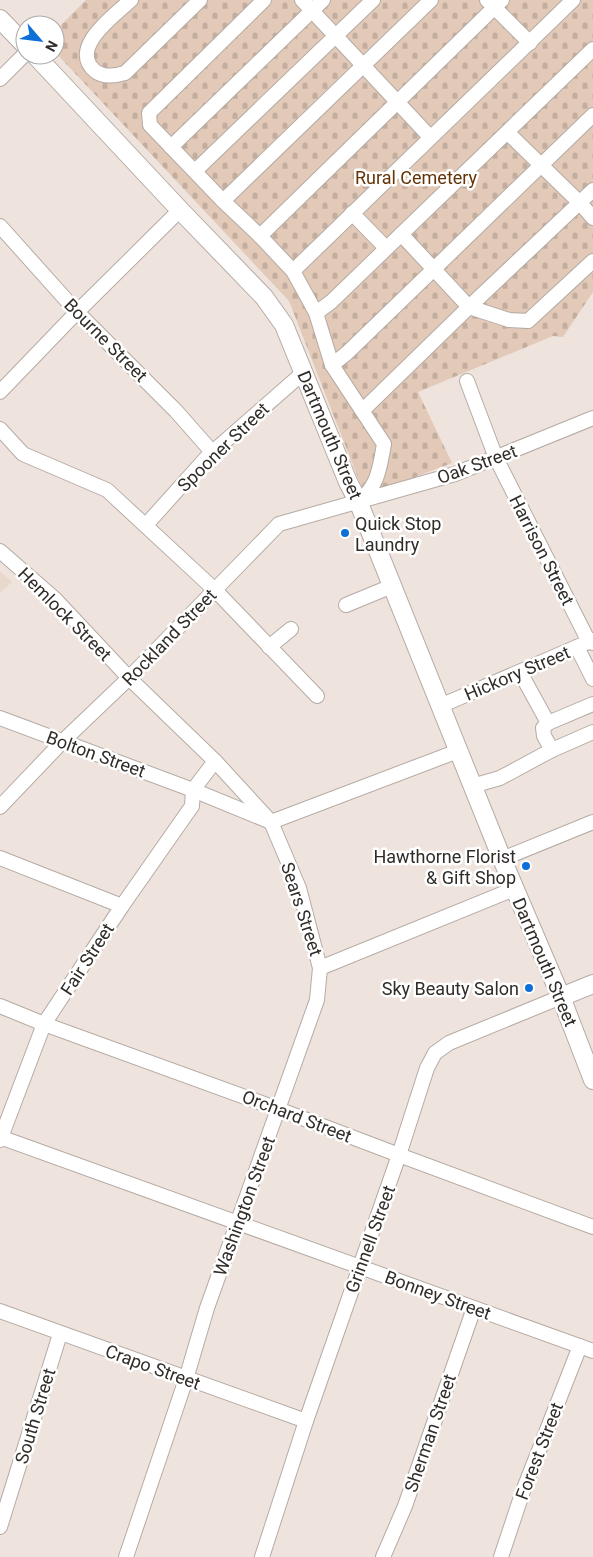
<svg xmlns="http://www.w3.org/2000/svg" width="593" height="1557" viewBox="0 0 593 1557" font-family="Roboto,sans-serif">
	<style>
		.built { fill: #e9d8cc }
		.cemetery { fill: url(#cemetery-stones) }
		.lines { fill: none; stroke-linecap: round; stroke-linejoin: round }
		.minor-casing { stroke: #b5aba4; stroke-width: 16 }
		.major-casing { stroke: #b5aba4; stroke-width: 20 }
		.minor { stroke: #fff; stroke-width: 14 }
		.major { stroke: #fff; stroke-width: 18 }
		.poi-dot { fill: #0d70d9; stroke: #fff; stroke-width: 2 }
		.labels { text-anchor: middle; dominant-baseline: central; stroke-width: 5; stroke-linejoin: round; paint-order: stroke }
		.park-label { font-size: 18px; fill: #643407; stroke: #fff }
		.street-label { font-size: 18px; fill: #302c29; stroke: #fff }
		.poi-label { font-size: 18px; fill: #302c29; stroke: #fff; text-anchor: end }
	</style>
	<defs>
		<pattern id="cemetery-stones" width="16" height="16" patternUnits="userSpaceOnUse" patternTransform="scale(1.25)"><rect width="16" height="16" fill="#e2c9b8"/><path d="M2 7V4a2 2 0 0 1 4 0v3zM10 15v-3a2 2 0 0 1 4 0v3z" fill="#c2ad9e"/></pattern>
	</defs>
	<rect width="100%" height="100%" fill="#efe4dd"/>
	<path class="built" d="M0 571 12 582 0 593Z"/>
	<path class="cemetery" d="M86 0H593V292L563 337 553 336 418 392 452 463 365 496 289 301 55 52V31Z"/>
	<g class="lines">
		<defs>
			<g id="minor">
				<path d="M131 0C115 15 68 48 95 71 104 78 115 76 125 73L200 0"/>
				<path d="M264 0 149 113 150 125 223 201 260 236 293 271 316 313 332 365 384 444C380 466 378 488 358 501"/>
				<path d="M302 0 430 137"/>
				<path d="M487 0 530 43"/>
				<path d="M0 79 25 54"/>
				<path d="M508 133 580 203 593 218"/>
				<path d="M171 147 323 0"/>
				<path d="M195 171 373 0"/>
				<path d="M223 201 431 0"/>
				<path d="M352 213 386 248"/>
				<path d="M0 226 77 312 176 411 213 453"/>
				<path d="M401 234 469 307 509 320 528 321 593 261"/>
				<path d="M260 236 502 0"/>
				<path d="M293 271 573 0"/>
				<path d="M316 313 331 302 593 49"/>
				<path d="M332 365 347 353 593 115"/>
				<path d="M467 381 496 458 589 642 593 643"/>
				<path d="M0 392 77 312 180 210"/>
				<path d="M363 410 469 307 593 190"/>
				<path d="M0 429 23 454 107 490 215 590 317 696"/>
				<path d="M146 525 207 457 304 372"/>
				<path d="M0 551 55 599 129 678 215 761 271 822 299 888 320 968 317 1000 207 1308 186 1379 126 1557"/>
				<path d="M346 605 392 586"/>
				<path d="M269 647 291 629"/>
				<path d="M577 647 593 679"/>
				<path d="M520 672 548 723 593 704"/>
				<path d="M440 706 593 640"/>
				<path d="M0 718 193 790 271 822 458 751"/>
				<path d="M548 723 543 728 544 736 552 750"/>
				<path d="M472 786 500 778 552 750 593 732"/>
				<path d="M0 807 62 742 129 678 279 524 455 474 593 418"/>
				<path d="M0 858 122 906"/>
				<path d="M502 859 593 822"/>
				<path d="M320 968 514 889"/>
				<path d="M0 1006 44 1024 278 1109 399 1155 593 1227"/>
				<path d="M0 1137 593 1351"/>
				<path d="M0 1140 44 1024 122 906 192 806 193 790 215 761"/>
				<path d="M0 1311 306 1421"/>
				<path d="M0 1527 60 1334"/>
				<path d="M262 1557 306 1421 399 1155 427 1068 435 1053 449 1043 561 997"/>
				<path d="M383 1557 405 1506 474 1308"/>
				<path d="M501 1557 523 1491 580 1346"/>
			</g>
			<g id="major">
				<path d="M0 19 25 45"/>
				<path d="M35 55 180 210 264 297 284 325 348 482 358 501 502 859 561 997 593 1080"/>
				<path d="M561 997 593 984"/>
			</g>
		</defs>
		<use href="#minor" class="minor-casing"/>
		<use href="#major" class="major-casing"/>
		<use href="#minor" class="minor"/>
		<use href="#major" class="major"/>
	</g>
	<g class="poi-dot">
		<circle cx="345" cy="533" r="5"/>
		<circle cx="526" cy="866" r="5"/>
		<circle cx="529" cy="988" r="5"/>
	</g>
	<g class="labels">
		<g class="park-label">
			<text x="416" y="177">Rural Cemetery</text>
		</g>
		<g class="street-label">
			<text transform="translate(106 340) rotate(45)">Bourne Street</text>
			<text transform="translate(330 435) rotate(67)">Dartmouth Street</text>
			<text transform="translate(223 447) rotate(-44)">Spooner Street</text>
			<text transform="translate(477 464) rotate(-20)">Oak Street</text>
			<text transform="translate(542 550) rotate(63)">Harrison Street</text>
			<text transform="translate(65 614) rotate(45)">Hemlock Street</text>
			<text transform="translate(169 637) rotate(-46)">Rockland Street</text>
			<text transform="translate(517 673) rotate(-23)">Hickory Street</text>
			<text transform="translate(96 754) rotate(20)">Bolton Street</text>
			<text transform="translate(302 909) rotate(72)">Sears Street</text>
			<text transform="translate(87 959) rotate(-57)">Fair Street</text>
			<text transform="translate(545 962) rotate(67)">Dartmouth Street</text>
			<text transform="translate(297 1116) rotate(21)">Orchard Street</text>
			<text transform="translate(244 1206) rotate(-70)">Washington Street</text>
			<text transform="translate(370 1239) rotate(-70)">Grinnell Street</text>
			<text transform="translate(438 1295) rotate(20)">Bonney Street</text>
			<text transform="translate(153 1367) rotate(20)">Crapo Street</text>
			<text transform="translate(35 1416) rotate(-73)">South Street</text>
			<text transform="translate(430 1433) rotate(-71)">Sherman Street</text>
			<text transform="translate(539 1451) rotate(-69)">Forest Street</text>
		</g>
		<g class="poi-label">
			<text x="355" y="523" text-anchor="start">Quick Stop<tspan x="355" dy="21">Laundry</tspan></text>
			<text x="516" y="856">Hawthorne Florist<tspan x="516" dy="21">&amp; Gift Shop</tspan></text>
			<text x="519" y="988">Sky Beauty Salon</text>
		</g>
	</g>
	<g transform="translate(40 40) rotate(118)"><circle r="24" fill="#ffffff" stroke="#acaba9"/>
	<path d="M0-4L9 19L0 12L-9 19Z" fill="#0d70d9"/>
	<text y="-8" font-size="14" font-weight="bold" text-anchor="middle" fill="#302c29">N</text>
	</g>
</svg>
